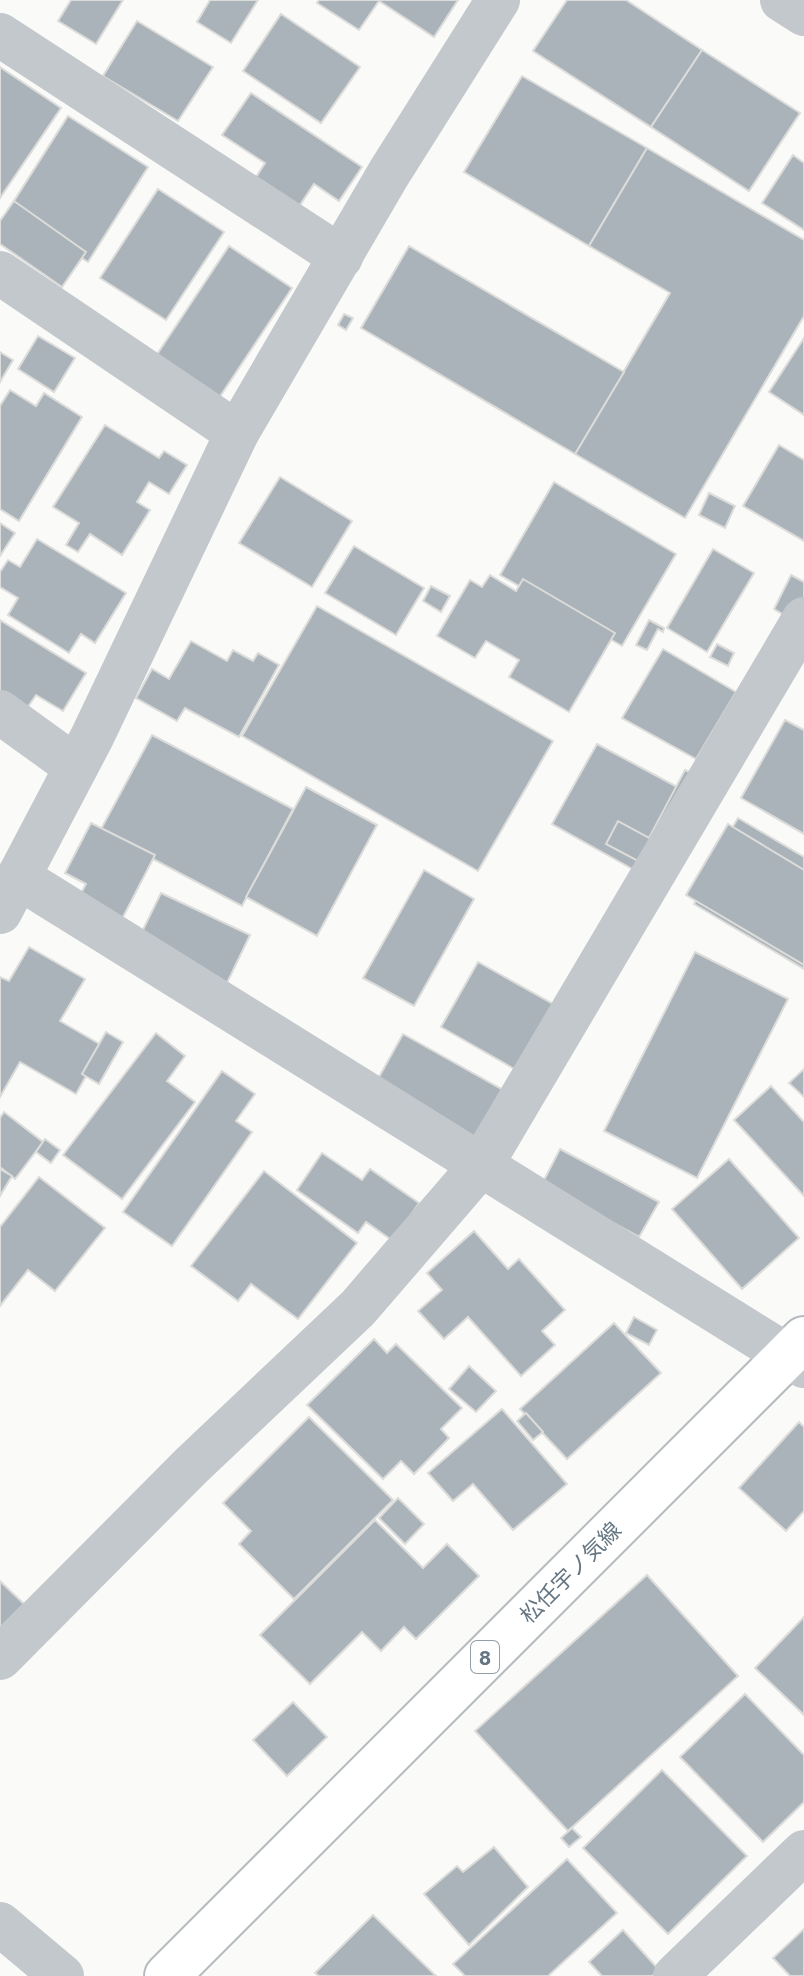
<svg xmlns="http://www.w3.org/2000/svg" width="804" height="1976" viewBox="0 0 804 1976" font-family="'IBM Plex Sans','Noto Sans JP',sans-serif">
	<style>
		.building { fill: #aab3b9; stroke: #dcdcda; stroke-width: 2 }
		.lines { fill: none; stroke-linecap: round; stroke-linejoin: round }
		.major-casing { stroke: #b5babe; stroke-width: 48 }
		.minor { stroke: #c3c8cc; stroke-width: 44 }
		.major { stroke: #fff; stroke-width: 44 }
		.labels { text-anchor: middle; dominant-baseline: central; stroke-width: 8; stroke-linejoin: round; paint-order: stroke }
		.shield { fill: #fff; stroke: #939fa8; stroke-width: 2 }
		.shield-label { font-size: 20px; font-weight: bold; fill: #657683 }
		.street-label { font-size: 22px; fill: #657683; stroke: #fff }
	</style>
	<rect width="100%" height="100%" fill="#fafaf8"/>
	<g class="building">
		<path d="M71 0H123L96 44 58 21Z"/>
		<path d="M210 0H258L231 43 197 22Z"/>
		<path d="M319 0H458L434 37 379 1 359 30 317 3Z"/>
		<path d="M567 0H626L702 50 651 127 533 51Z"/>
		<path d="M281 14 360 67 321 123 243 71Z"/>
		<path d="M137 21 213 67 178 121 103 76Z"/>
		<path d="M702 50 800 113 749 191 651 127Z"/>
		<path d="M0 67 61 108 0 198Z"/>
		<path d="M522 76 647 148 589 246 464 172Z"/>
		<path d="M251 93 362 167 339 201 314 184 296 211 253 182 265 163 222 135Z"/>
		<path d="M68 116 148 167 88 262 7 212Z"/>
		<path d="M647 148 804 240V316L685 518 575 454 670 293 589 246Z"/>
		<path d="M793 155 804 163V230L762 203Z"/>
		<path d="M158 189 224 232 166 320 100 278Z"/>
		<path d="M14 201 86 252 62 287 0 244V221Z"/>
		<path d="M229 246 292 288 217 401 154 359Z"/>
		<path d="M409 246 624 372 575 454 361 328Z"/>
		<path d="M344 314 353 318 346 330 338 325Z"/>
		<path d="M38 336 75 358 54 392 18 369Z"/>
		<path d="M804 338V415L769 392Z"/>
		<path d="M0 352 13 360 0 382Z"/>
		<path d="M10 390 36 406 44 393 82 417 19 521 0 509V406Z"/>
		<path d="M105 425 159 458 164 451 187 465 169 494 149 482 137 502 150 510 122 555 90 534 78 552 66 545 79 523 53 507Z"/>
		<path d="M779 445 804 460V541L743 506Z"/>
		<path d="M280 477 352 521 312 587 239 543Z"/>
		<path d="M554 482 676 554 622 646 500 575Z"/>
		<path d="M709 493 735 506 725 528 699 515Z"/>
		<path d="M0 523 15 533 0 556Z"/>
		<path d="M37 539 126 593 95 643 81 634 69 653 8 615 18 598 0 587V572L8 560 20 567Z"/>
		<path d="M354 546 424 588 396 635 325 593Z"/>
		<path d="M713 549 754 573 707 652 667 628Z"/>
		<path d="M490 575 516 591 523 579 615 633 569 712 509 677 519 660 486 641 475 658 437 636 470 580 482 587Z"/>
		<path d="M791 575 804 582V608L796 622 774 609Z"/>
		<path d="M431 586 450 596 441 612 423 601Z"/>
		<path d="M317 606 553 741 478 871 242 736Z"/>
		<path d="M0 620 86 673 63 711 36 695 21 717 0 704Z"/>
		<path d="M649 620 664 628 663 632 658 629 647 650 636 645Z"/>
		<path d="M191 641 227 661 233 650 253 661 258 653 279 665 239 737 185 708 177 721 136 698 152 669 169 679Z"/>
		<path d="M717 644 734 653 728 666 710 657Z"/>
		<path d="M663 649 736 692 696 759 622 718Z"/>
		<path d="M785 720 804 730V834L741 798Z"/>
		<path d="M152 735 293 809 242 906 100 831Z"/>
		<path d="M597 744 681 789 636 871 552 824Z"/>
		<path d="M685 770 701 778 653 869 606 844 618 821 649 838Z"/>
		<path d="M306 787 377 825 317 936 246 897Z"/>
		<path d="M738 818 804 857V969L694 904 703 890 697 887Z"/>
		<path d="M91 823 155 855 122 919 79 897 86 884 65 873Z"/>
		<path d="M728 824 804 870V965L686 895Z"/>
		<path d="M424 870 474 899 414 1006 363 978Z"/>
		<path d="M161 893 250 935 226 985 137 942Z"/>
		<path d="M29 947 85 979 60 1021 103 1046 76 1094 20 1062 0 1097V977L9 981Z"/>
		<path d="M695 952 788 999 697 1178 604 1131Z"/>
		<path d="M478 962 562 1009 525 1075 441 1027Z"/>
		<path d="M106 1032 123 1042 99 1084 82 1074Z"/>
		<path d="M156 1033 185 1056 167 1081 195 1102 122 1199 63 1155Z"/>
		<path d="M403 1034 503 1090 474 1142 374 1086Z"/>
		<path d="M804 1069V1097L789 1083Z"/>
		<path d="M222 1071 255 1094 236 1121 252 1132 172 1246 123 1212Z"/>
		<path d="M771 1086 804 1122V1196L734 1120Z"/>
		<path d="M4 1112 43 1142 15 1179 0 1167V1118Z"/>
		<path d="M45 1139 60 1150 51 1163 36 1152Z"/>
		<path d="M560 1149 659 1202 639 1237 542 1184Z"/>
		<path d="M322 1153 362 1180 370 1169 419 1203 393 1241 366 1222 358 1233 297 1190Z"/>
		<path d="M729 1159 799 1238 742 1289 672 1209Z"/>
		<path d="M0 1169 12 1176 0 1196Z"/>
		<path d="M264 1171 357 1243 298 1319 251 1284 238 1301 191 1266Z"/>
		<path d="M39 1177 105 1228 55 1291 28 1270 0 1306V1227Z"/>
		<path d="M474 1231 508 1269 519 1259 565 1310 542 1331 555 1345 521 1376 468 1317 444 1339 418 1311 442 1290 427 1273Z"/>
		<path d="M634 1317 657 1330 649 1345 626 1333Z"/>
		<path d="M614 1323 661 1373 567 1459 520 1409Z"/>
		<path d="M374 1339 387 1353 396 1344 462 1408 441 1429 449 1438 414 1474 401 1461 383 1479 307 1405Z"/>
		<path d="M469 1366 496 1391 476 1412 449 1389Z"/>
		<path d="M502 1409 567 1484 513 1530 473 1484 453 1501 428 1473Z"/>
		<path d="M526 1413 543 1432 533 1440 517 1421Z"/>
		<path d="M309 1417 393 1500 294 1599 239 1544 251 1531 223 1503Z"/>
		<path d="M799 1422 804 1427V1511L786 1531 739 1488Z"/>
		<path d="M398 1498 424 1524 405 1544 379 1518Z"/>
		<path d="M375 1520 423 1568 447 1544 479 1576 416 1639 404 1627 381 1651 362 1632 310 1684 260 1635Z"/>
		<path d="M647 1575 738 1676 568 1831 475 1731Z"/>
		<path d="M0 1581 24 1604 0 1628Z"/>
		<path d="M804 1617V1715L755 1668Z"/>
		<path d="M745 1694 804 1755V1802L763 1842 680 1757Z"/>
		<path d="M293 1702 327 1737 287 1776 253 1740Z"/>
		<path d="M662 1770 747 1856 668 1934 583 1848Z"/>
		<path d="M572 1828 581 1837 569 1847 561 1838Z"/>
		<path d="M494 1847 528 1887 469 1945 424 1894 457 1866 463 1872Z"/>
		<path d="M567 1859 617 1913 548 1976H465L453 1964Z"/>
		<path d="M373 1915 436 1976H319L315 1973Z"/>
		<path d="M804 1929V1976H790L773 1958Z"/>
		<path d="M623 1930 659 1970 652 1976H602L589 1962Z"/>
	</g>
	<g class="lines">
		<defs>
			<path id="major" d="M167 1976 804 1339"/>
		</defs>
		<use href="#major" class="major-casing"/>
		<g class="minor">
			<path d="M782 0 804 14"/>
			<path d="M0 35 341 257"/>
			<path d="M0 273 237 433"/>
			<path d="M0 712 76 767"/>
			<path d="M18 877 804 1366"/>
			<path d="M0 912 92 737 237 433 389 173 498 0"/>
			<path d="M0 1658 191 1466 358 1308 482 1164 804 619"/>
			<path d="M0 1924 62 1976"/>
			<path d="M675 1976 804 1852"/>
		</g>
		<use href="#major" class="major"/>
	</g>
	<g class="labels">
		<rect class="shield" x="471" y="1641" width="28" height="32" rx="6"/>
		<g class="shield-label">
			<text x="485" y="1657">8</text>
		</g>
		<g class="street-label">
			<text transform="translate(570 1572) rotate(-45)">松任宇ノ気線</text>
		</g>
	</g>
</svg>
